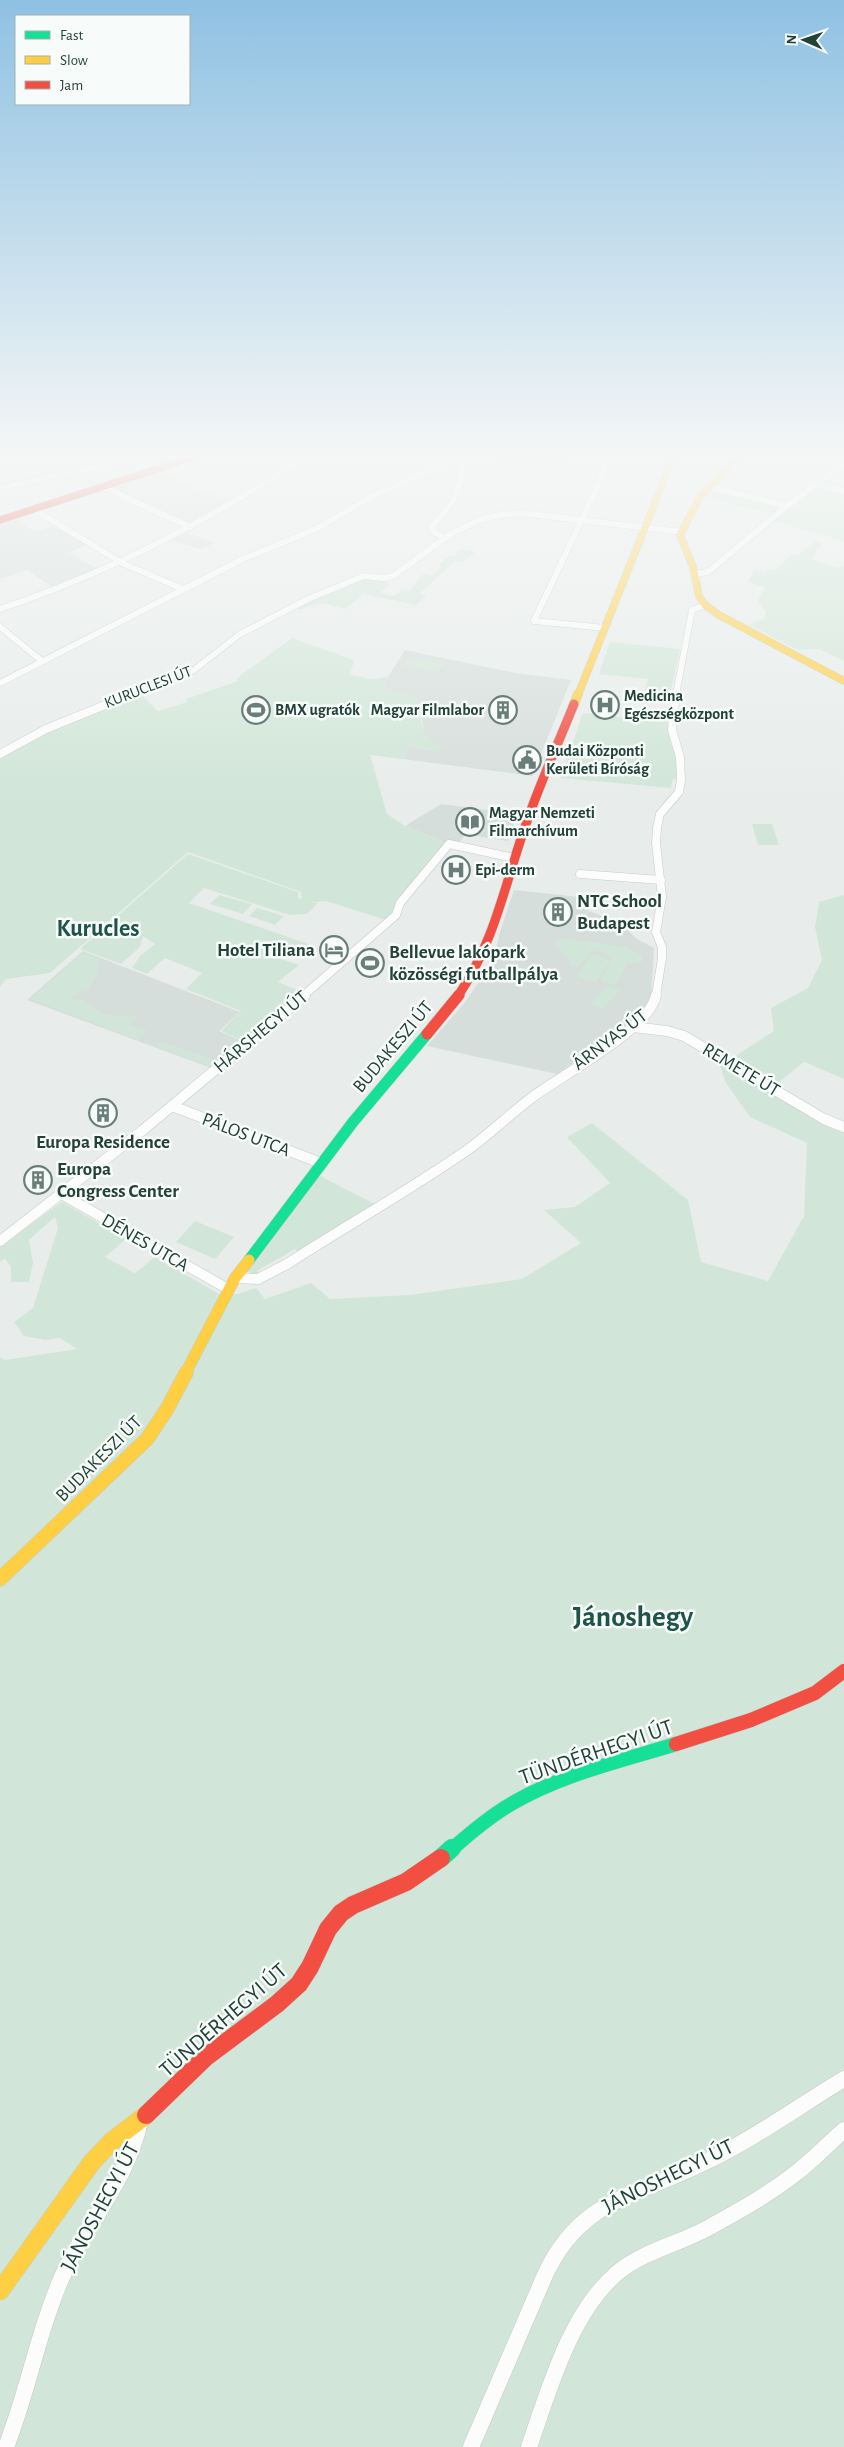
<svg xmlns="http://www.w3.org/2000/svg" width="844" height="2447" viewBox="0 0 844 2447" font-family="'Alegreya Sans',sans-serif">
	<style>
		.built { fill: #d6dedb }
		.green { fill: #d1e6d8 }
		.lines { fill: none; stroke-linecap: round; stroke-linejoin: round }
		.stream { stroke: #a9d4db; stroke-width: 2 }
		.street-far3-casing { stroke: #c5cac8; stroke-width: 7 }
		.street-far2-casing { stroke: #c5cac8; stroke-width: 9 }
		.street-far1-casing { stroke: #c5cac8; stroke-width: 11 }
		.street-casing { stroke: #c5cac8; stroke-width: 17 }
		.fast-far2-casing { stroke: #c3cbc8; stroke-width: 12 }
		.fast-far1-casing { stroke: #c3cbc8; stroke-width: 15 }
		.fast-casing { stroke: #c3cbc8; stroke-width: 19 }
		.slow-far4-casing { stroke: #c3cbc8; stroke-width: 8 }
		.slow-far3-casing { stroke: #c3cbc8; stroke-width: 10 }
		.slow-far2-casing { stroke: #c3cbc8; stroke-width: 12 }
		.slow-far1-casing { stroke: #c3cbc8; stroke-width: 15 }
		.slow-casing { stroke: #c3cbc8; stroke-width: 19 }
		.jam-far4-casing { stroke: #c3cbc8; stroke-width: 8 }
		.jam-far3-casing { stroke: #c3cbc8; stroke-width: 10 }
		.jam-far2-casing { stroke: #c3cbc8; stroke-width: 12 }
		.jam-far1-casing { stroke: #c3cbc8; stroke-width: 15 }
		.jam-casing { stroke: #c3cbc8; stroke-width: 19 }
		.street-far3 { stroke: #fcfcfc; stroke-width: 6 }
		.street-far2 { stroke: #fcfcfc; stroke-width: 8 }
		.street-far1 { stroke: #fcfcfc; stroke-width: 10 }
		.street { stroke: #fcfcfc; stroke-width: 16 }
		.fast-far2 { stroke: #16e098; stroke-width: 11 }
		.fast-far1 { stroke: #16e098; stroke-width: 14 }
		.fast { stroke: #16e098; stroke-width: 18 }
		.slow-far4 { stroke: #ffcf43; stroke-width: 7 }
		.slow-far3 { stroke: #ffcf43; stroke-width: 9 }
		.slow-far2 { stroke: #ffcf43; stroke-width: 11 }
		.slow-far1 { stroke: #ffcf43; stroke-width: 14 }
		.slow { stroke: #ffcf43; stroke-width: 18 }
		.jam-far4 { stroke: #f24e42; stroke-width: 7 }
		.jam-far3 { stroke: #f24e42; stroke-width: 9 }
		.jam-far2 { stroke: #f24e42; stroke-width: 11 }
		.jam-far1 { stroke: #f24e42; stroke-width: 14 }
		.jam { stroke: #f24e42; stroke-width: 18 }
		.tram { stroke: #c9cdcc; stroke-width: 1 }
		.labels { text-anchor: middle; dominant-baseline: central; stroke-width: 5; stroke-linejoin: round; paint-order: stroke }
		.far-street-label { font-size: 16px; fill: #24423a; stroke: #f7fbf9 }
		.far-poi-label { font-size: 16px; font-weight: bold; fill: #24423a; stroke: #f7fbf9; text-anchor: start }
		.poi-label { font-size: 19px; font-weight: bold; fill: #24423a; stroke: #f7fbf9; text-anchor: start }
		.street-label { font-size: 19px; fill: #24423a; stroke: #f7fbf9 }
		.near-street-label { font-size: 22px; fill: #24423a; stroke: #f7fbf9 }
		.district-label { font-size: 24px; font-weight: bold; fill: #1f5548; stroke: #f7fbf9 }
		.near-district-label { font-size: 29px; font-weight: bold; fill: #1f5548; stroke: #f7fbf9 }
	</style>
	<rect width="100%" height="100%" fill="#e8edeb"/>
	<g class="built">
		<path d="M472 455H532L605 466 599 483 523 466 471 458Z"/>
		<path d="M159 473 206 493 231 500 190 524 112 488Z"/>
		<path d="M14 518 36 532 55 525 87 545 69 552 99 570 54 588 27 570 0 579V523Z"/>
		<path d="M185 532 215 543 201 549 169 540Z"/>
		<path d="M405 650 515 673 571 680 532 776 403 759 410 747 437 751 425 737 417 697 385 690 388 677Z"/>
		<path d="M441 804 518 814 508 841 465 834 459 844H449L405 826Z"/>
		<path d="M514 890 588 898 589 911 621 923 637 939 654 948 651 1000 637 1018 557 1074 427 1046 466 1001 487 969 499 958 501 953 497 947 499 935Z"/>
		<path d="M83 951 240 1012 219 1031 242 1041 211 1068 27 1000Z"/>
	</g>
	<g class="green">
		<path d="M0 455H95L97 457 121 455 87 462 60 464 0 462V456L5 457Z"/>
		<path d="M588 464 602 466 597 475 599 476 597 481 545 470 589 474 580 472Z"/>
		<path d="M819 486 844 493V541L774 521Z"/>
		<path d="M716 489 787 506 777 515 705 498Z"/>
		<path d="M815 541 822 544 811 559 838 568 844 566V661L819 649 798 650 750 625 764 619 766 612 758 601 765 587 747 582 754 570 764 572 768 569 776 570 791 555 797 556Z"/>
		<path d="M462 549 475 552 463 562 455 561 420 593 426 596 416 605 363 594 345 609C325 603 320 601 300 610L296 608 367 578 386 581 389 585 380 593 394 596 402 589 410 591 423 574 431 576 442 567 438 565 450 555 454 556Z"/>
		<path d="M292 638 354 660 350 675 372 679 388 677 385 690 417 697C422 721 418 738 444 747L437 751 410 747 403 759 370 755 387 814 405 826 449 844 394 913 386 920 326 901 311 903H318L307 914 290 915 204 888 189 903 314 946 307 953 272 944 264 953 299 965 278 982 301 992 243 1041 221 1031 241 1011 186 989 202 973 165 958 147 974 132 968 140 956 155 944 143 936 140 947 121 964 80 949 188 854 298 892V898L302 899 301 892 188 852 50 973 6 979 0 987V754L46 729 138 692 158 711 188 702 186 699 238 681 236 679Z"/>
		<path d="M610 642 680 649 669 699 643 697 648 679 599 674Z"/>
		<path d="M412 657 444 664 436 672 404 665Z"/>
		<path d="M583 713 667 722 677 759 679 779H673L671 788 561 778Z"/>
		<path d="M752 824H772L779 845H758Z"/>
		<path d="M219 895 252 904 243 914 210 904Z"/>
		<path d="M844 895V1079L804 1062 768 1091 833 1129 844 1131V2447H0V1357L5 1360 77 1349 60 1338 45 1340 24 1336 14 1322 33 1308 58 1228 55 1217 29 1240 33 1263 29 1282H11V1267L5 1259 0 1262V1246L62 1202 126 1239 105 1257 135 1273 155 1257 219 1294H237L256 1288 265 1299 311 1283 330 1299 410 1295 522 1279 581 1243 544 1210 575 1207 610 1183 567 1137 592 1123 688 1200 701 1262 768 1281 804 1216 807 1143 750 1117 726 1083 720 1066 774 1031 771 1008 808 988 822 960 815 927 819 902Z"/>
		<path d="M257 908 284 916 275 925 249 916Z"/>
		<path d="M567 939 625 947 642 955V962L627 964 616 985 600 980 613 959 605 952 591 951 585 960 577 967 569 965 571 961 555 945 556 940Z"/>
		<path d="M83 953 99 959 97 974 87 991 79 992 70 999H81L106 1015 136 1017 129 1025 147 1031 138 1040 31 999Z"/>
		<path d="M593 954 611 960 595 982 576 976Z"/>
		<path d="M608 986 620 990 602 1009 590 1004Z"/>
		<path d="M161 1042 218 1061 211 1067 155 1046Z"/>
		<path d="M318 1175 375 1204 298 1252 295 1249 257 1271 260 1273 255 1276 246 1270Z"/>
		<path d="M195 1221 234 1237 215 1259 176 1242Z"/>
	</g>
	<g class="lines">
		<path class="stream" d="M0 458 81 459 115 455"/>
		<defs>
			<g id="street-far3">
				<path d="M439 455 456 464"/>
				<path d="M603 455 605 466 599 483 534 621 605 628"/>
				<path d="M95 456 97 455"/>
				<path d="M817 484 844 491"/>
				<path d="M0 487 150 455"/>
				<path d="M103 487 190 527"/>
				<path d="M709 487 787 506"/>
				<path d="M33 509 122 563 183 589"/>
				<path d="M444 538 434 532 432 527C437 519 445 513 450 505 459 493 464 472 461 458"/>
				<path d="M694 574 708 572 787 506 844 463"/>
				<path d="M0 609C111 572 211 520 308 455"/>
				<path d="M0 627 42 661"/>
				<path d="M0 683 243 559 318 528 371 497 464 455"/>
				<path d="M129 695 194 670 240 634 310 598 364 576 384 578 393 576 452 533 482 519 500 515 521 513 682 532"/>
				<path d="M676 695 692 610 705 605"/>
			</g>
			<g id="street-far2">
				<path d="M0 754 46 729 132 694"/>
				<path d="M580 874 661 880"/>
				<path d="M303 996 396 915 400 903 449 844 514 858"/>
				<path d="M656 996 662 958V947L656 932 662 897 656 843 657 828 660 814 679 792 681 780 680 757 672 730 676 694"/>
			</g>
			<g id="street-far1">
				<path d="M633 1027 667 1031 684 1036 824 1119 844 1127"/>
				<path d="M172 1106 321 1163"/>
				<path d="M63 1195 228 1289"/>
				<path d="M0 1241 143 1130 305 995"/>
				<path d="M235 1278 258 1279 287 1264C346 1226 408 1191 466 1151 490 1134 511 1113 534 1096 562 1075 651 1028 656 995"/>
			</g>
			<g id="street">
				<path d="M6 2447C28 2391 38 2332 62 2277 86 2223 129 2179 140 2120"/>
				<path d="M471 2447 545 2275C581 2197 639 2196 707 2161 755 2138 799 2106 844 2079"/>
				<path d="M529 2447C549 2390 570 2313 617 2273 642 2252 678 2244 706 2229 737 2212 768 2195 796 2173 813 2160 828 2144 844 2130"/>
			</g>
			<path id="fast-far2" d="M249 1260 353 1122 427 1034"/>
			<path id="fast-far1" d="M451 1850C470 1833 489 1817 511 1804 562 1774 621 1761 676 1744"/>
			<path id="fast" d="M441 1858 452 1848"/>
			<g id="slow-far4">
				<path d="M740 455 700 497 680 535 693 567 699 596 705 605 719 615 844 681"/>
				<path d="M578 695 674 455"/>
			</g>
			<path id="slow-far3" d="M574 704 578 694"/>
			<path id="slow-far2" d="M185 1374 235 1278 249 1260"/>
			<path id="slow-far1" d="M0 1579 147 1439 167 1409 186 1373"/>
			<path id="slow" d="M0 2291 92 2162 112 2141 146 2115"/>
			<path id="jam-far4" d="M0 520 200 455"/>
			<path id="jam-far3" d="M458 996C496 939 504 886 526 824 540 783 558 744 574 704"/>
			<path id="jam-far2" d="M427 1034 459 995"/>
			<path id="jam-far1" d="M676 1744 751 1720 815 1693 844 1671"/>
			<path id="jam" d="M146 2115 206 2057 277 2004 299 1984 310 1967 328 1929 341 1913 353 1905 406 1882 441 1858"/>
		</defs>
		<use href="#street-far3" class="street-far3-casing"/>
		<use href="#street-far2" class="street-far2-casing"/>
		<use href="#street-far1" class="street-far1-casing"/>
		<use href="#street" class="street-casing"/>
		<use href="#fast-far2" class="fast-far2-casing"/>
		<use href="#fast-far1" class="fast-far1-casing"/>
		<use href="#fast" class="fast-casing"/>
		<use href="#slow-far4" class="slow-far4-casing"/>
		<use href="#slow-far3" class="slow-far3-casing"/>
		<use href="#slow-far2" class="slow-far2-casing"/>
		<use href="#slow-far1" class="slow-far1-casing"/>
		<use href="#slow" class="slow-casing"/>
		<use href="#jam-far4" class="jam-far4-casing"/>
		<use href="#jam-far3" class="jam-far3-casing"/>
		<use href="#jam-far2" class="jam-far2-casing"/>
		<use href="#jam-far1" class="jam-far1-casing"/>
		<use href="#jam" class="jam-casing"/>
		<use href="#street-far3" class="street-far3"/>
		<use href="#street-far2" class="street-far2"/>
		<use href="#street-far1" class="street-far1"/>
		<use href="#street" class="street"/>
		<use href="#fast-far2" class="fast-far2"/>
		<use href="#fast-far1" class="fast-far1"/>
		<use href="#fast" class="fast"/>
		<use href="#slow-far4" class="slow-far4"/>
		<use href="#slow-far3" class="slow-far3"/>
		<use href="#slow-far2" class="slow-far2"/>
		<use href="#slow-far1" class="slow-far1"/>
		<use href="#slow" class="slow"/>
		<use href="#jam-far4" class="jam-far4"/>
		<use href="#jam-far3" class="jam-far3"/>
		<use href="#jam-far2" class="jam-far2"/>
		<use href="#jam-far1" class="jam-far1"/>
		<use href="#jam" class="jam"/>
		<path class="tram" d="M0 485 140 455"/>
	</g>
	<linearGradient id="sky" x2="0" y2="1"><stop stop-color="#8fc1e3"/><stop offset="0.57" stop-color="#f5f7f6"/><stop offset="1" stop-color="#f5f7f6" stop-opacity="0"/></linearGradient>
	<rect width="844" height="798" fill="url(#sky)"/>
	<defs>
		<symbol id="hospital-ring" viewBox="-11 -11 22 22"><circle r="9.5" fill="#f7fbf9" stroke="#697e78" stroke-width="1.5"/><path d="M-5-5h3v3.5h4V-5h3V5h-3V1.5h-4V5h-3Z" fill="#697e78"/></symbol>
		<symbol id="stadium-ring" viewBox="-11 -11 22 22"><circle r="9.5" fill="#f7fbf9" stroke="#697e78" stroke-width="1.5"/><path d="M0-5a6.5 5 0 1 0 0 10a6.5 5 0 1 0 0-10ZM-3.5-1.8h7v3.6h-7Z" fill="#697e78"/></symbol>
		<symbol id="building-ring" viewBox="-11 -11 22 22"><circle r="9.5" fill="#f7fbf9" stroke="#697e78" stroke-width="1.5"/><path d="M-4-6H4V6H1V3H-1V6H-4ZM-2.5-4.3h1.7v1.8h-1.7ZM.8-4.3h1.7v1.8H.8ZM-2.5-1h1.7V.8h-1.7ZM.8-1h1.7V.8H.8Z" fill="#697e78"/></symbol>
		<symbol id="civic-ring" viewBox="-11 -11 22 22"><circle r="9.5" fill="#f7fbf9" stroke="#697e78" stroke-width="1.5"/><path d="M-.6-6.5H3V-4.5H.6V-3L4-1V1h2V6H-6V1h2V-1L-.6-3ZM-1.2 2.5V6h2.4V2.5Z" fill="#697e78"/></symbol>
		<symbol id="library-ring" viewBox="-11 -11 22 22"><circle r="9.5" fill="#f7fbf9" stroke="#697e78" stroke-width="1.5"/><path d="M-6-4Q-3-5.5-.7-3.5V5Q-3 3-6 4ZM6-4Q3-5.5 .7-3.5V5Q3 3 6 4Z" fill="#697e78"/></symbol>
		<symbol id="hotel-ring" viewBox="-11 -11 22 22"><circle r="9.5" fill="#f7fbf9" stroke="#697e78" stroke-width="1.5"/><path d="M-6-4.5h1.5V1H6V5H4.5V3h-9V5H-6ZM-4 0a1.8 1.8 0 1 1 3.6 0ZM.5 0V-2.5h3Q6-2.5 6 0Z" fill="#697e78"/></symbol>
	</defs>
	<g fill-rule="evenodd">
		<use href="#hospital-ring" x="589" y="689" width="32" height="32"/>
		<use href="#stadium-ring" x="240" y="694" width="32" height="32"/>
		<use href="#building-ring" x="487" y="694" width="32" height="32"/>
		<use href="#civic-ring" x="511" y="744" width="32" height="32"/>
		<use href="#library-ring" x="454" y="806" width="32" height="32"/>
		<use href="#hospital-ring" x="440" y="854" width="32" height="32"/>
		<use href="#building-ring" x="542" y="896" width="32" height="32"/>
		<use href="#hotel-ring" x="318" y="934" width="32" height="32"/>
		<use href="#stadium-ring" x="354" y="947" width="32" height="32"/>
		<use href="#building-ring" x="87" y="1097" width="32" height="32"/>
		<use href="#building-ring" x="22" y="1164" width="32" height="32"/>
	</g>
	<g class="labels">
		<g class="far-street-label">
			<text transform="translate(148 687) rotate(-21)">KURUCLESI ÚT</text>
		</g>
		<g class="far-poi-label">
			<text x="624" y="696">Medicina<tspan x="624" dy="18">Egészségközpont</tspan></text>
			<text x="275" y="710">BMX ugratók</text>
			<text x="484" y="710" text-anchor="end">Magyar Filmlabor</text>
			<text x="546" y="751">Budai Központi<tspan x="546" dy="18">Kerületi Bíróság</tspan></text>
			<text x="489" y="813">Magyar Nemzeti<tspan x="489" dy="18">Filmarchívum</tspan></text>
			<text x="475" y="870">Epi-derm</text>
		</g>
		<g class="poi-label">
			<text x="577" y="901">NTC School<tspan x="577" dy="22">Budapest</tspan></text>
			<text x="315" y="950" text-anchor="end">Hotel Tiliana</text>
			<text x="389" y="952">Bellevue lakópark<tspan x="389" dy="22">közösségi futballpálya</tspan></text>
			<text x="103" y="1142" text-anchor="middle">Europa Residence</text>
			<text x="57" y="1169">Europa<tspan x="57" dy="22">Congress Center</tspan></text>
		</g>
		<g class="street-label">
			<text transform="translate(261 1032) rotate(-40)">HÁRSHEGYI ÚT</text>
			<text transform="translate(610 1040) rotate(-37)">ÁRNYAS ÚT</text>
			<text transform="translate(393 1047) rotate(-50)">BUDAKESZI ÚT</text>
			<text transform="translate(741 1070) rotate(31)">REMETE ÚT</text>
			<text transform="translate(246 1135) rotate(21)">PÁLOS UTCA</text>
			<text transform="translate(145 1243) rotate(30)">DÉNES UTCA</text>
			<text transform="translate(99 1459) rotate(-45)">BUDAKESZI ÚT</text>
		</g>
		<g class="near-street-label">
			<text transform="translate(596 1752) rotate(-19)">TÜNDÉRHEGYI ÚT</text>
			<text transform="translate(223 2020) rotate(-41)">TÜNDÉRHEGYI ÚT</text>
			<text transform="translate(668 2176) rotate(-26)">JÁNOSHEGYI ÚT</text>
			<text transform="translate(100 2207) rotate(-62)">JÁNOSHEGYI ÚT</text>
		</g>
		<g class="district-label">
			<text x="98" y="929">Kurucles</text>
		</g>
		<g class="near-district-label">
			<text x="633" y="1617">Jánoshegy</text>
		</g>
	</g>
	<rect x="15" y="15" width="175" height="90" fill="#f7fbf9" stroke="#a3b1ad"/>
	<rect x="25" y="31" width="25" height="8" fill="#16e098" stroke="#a3b1ad"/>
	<text x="60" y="40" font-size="15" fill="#24423a">Fast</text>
	<rect x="25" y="56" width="25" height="8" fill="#ffcf43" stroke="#a3b1ad"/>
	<text x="60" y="65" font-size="15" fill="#24423a">Slow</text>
	<rect x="25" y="81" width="25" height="8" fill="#f24e42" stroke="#a3b1ad"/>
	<text x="60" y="90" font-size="15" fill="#24423a">Jam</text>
	<g transform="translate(804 40) rotate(272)" stroke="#f7fbf9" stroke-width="4" paint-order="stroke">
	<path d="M0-4L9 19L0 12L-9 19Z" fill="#24423a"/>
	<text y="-8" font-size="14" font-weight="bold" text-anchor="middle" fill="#24423a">N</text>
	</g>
</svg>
